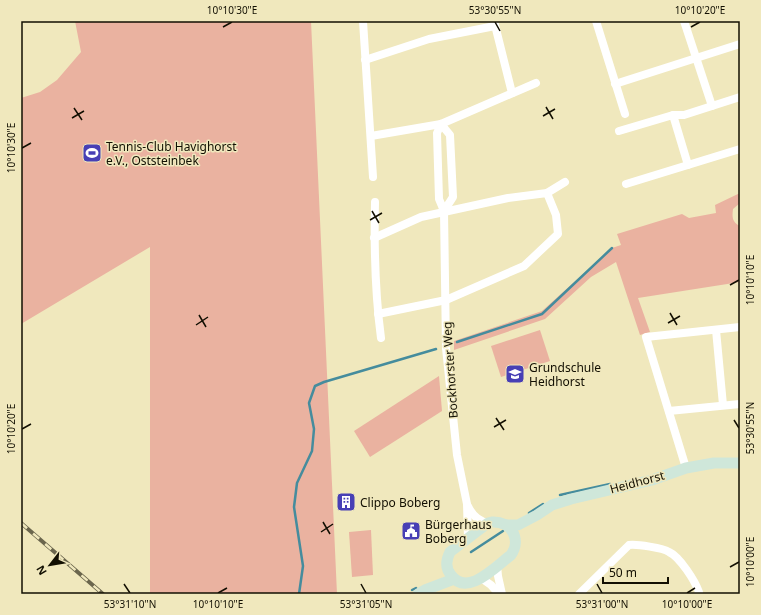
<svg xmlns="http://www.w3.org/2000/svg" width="761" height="615" viewBox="0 0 761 615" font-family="'Noto Sans',sans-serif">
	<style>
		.green { fill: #eab2a0 }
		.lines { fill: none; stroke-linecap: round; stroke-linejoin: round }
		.stream { stroke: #458c9d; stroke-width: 2.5 }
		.street { stroke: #fff; stroke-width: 8 }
		.secondary { stroke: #cfe7da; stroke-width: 11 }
		.rail-casing { stroke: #6b664d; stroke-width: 4 }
		.rail { stroke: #f0e8bd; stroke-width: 2.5; stroke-dasharray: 8; stroke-linecap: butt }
		.ticks { fill: none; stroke: #120f02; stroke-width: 1.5 }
		.labels { text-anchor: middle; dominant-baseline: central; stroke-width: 3; stroke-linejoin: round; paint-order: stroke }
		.poi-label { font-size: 12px; fill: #120f02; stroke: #f0e8bd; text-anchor: start }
		.street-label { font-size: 12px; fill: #120f02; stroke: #f0e8bd }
		.neatline { fill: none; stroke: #120f02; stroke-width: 1.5 }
		.ticks-label { font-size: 10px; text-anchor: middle; fill: #120f02 }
	</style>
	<rect width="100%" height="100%" fill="#f0e8bd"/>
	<g class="green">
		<path d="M75 21H311L337 594H150V247L21 324V98L40 92 57 80 81 52Z"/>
		<path d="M740 193V203L733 209C732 217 732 222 740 226V282L638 298 650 332 640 335 616 262 591 277 545 319 454 350V341L542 311 612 248 621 245 617 234 682 214 689 218 716 213 715 205Z"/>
		<path d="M540 330 550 361 501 377 491 346Z"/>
		<path d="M439 376 442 411 370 457 354 431Z"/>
		<path d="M371 530 373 575 352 577 349 532Z"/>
	</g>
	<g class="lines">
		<g class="stream">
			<path d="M457 342 542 314 612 248"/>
			<path d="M560 495 610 484"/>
			<path d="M529 513 543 504"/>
			<path d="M471 552 503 531"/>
			<path d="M412 590 416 588"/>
			<path d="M299 594 303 566 294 507 297 483 312 451 314 429 309 403 315 386 324 382 436 349"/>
		</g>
		<g class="street">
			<path d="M363 21 373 177"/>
			<path d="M494 21 512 93"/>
			<path d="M596 21 625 114"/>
			<path d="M684 21 712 106"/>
			<path d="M365 60 429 39 495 26"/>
			<path d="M615 84 740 44"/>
			<path d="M673 115 688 165"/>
			<path d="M619 131 673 115H684L740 97"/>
			<path d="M371 136 441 124 536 83"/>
			<path d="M626 184 740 149"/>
			<path d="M375 202C374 247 375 293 381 338"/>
			<path d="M444 211 439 199 437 133 441 124 450 135 453 197 444 211 446 348 457 455 467 504 468 538"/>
			<path d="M374 238 421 217 508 198 547 193 565 182"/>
			<path d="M378 314 446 300 524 266 558 234 556 215 547 193"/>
			<path d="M716 330 723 405"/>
			<path d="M669 411 740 404"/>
			<path d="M686 468 646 337 740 327"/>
			<path d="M468 506C472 515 478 521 488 523"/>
			<path d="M497 565 498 576 502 594"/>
			<path d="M481 578 491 585 499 594"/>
			<path d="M579 594 629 545C637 544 663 548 669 552 680 557 695 581 699 592L698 594"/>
		</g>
		<g class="secondary">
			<path d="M492 522C511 521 522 539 511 555 496 566 467 598 451 575 445 568 446 560 450 552L488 523Z"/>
			<path d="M507 525H518L537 515 552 505 571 499 652 480 686 468 714 463H740"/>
			<path d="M418 594 425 590 454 579"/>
		</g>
		<defs>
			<path id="rail" d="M21 523 103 594"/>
		</defs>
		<use href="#rail" class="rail-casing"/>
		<use href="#rail" class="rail"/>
	</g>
	<path class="ticks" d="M495 22 500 31M223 27 232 22M691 27 700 22M546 107 553 119M74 108 82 120M543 116 555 109M72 118 84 111M22 148 31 143M372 211 379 223M370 220 382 213M730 285 739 280M670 313 677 325M199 315 206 327M668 323 680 316M196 325 208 317M496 418 504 430M734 420 739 428M494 427 506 420M22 429 31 424M323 522 330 534M321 532 333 524M730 567 739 562M124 584 130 593M361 584 366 593M597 584 602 593M218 593 227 588M687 593 695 588"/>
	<defs>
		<symbol id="stadium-square" viewBox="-11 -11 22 22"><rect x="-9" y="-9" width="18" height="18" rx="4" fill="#473fb5" stroke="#f0e8bd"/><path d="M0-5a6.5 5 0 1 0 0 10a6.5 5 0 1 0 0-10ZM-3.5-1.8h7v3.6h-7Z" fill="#fff"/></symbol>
		<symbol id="school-square" viewBox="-11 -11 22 22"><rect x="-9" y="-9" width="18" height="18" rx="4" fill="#473fb5" stroke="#f0e8bd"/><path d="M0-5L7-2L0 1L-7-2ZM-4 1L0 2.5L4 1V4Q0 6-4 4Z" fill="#fff"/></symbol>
		<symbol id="building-square" viewBox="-11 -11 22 22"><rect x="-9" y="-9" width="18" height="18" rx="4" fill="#473fb5" stroke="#f0e8bd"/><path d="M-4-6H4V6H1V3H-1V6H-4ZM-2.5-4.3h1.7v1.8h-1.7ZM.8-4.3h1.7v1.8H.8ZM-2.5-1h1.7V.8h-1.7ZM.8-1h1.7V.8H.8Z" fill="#fff"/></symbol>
		<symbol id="civic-square" viewBox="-11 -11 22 22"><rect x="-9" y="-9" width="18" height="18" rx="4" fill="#473fb5" stroke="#f0e8bd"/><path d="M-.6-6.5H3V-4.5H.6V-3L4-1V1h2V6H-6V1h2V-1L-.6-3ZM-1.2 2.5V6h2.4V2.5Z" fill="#fff"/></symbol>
	</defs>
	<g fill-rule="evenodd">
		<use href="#stadium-square" x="81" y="142" width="22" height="22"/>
		<use href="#school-square" x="504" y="363" width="22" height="22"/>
		<use href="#building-square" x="335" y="491" width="22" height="22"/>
		<use href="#civic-square" x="400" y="520" width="22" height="22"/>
	</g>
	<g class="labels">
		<g class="poi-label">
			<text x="106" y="146">Tennis-Club Havighorst<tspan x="106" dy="14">e.V., Oststeinbek</tspan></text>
			<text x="529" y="367">Grundschule<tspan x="529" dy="14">Heidhorst</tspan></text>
			<text x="360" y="502">Clippo Boberg</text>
			<text x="425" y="524">Bürgerhaus<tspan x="425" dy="14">Boberg</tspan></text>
		</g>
		<g class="street-label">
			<text transform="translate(450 370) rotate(-94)">Bockhorster Weg</text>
			<text transform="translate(637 482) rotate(-15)">Heidhorst</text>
		</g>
	</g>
	<rect width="761" height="615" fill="none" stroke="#f0e8bd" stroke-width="44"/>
	<g transform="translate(50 565) rotate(239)" stroke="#f0e8bd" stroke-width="3" paint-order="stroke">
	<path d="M0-3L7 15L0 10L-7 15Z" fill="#120f02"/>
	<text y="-6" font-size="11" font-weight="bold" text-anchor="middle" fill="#120f02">N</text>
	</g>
	<path d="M603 577v6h65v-6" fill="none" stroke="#120f02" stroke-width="2"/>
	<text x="609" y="577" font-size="12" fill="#120f02" stroke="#f0e8bd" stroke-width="3" paint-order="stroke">50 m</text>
	<rect x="22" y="22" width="717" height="571" class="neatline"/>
	<g class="ticks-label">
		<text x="232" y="14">10°10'30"E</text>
		<text x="495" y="14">53°30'55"N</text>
		<text x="700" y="14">10°10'20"E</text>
		<text transform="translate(11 148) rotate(-90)" y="4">10°10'30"E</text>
		<text transform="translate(750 280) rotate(-90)" y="4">10°10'10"E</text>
		<text transform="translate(750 428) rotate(-90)" y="4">53°30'55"N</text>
		<text transform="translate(11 429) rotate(-90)" y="4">10°10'20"E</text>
		<text transform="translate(750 562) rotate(-90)" y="4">10°10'00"E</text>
		<text x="130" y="608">53°31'10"N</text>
		<text x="218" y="608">10°10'10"E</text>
		<text x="366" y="608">53°31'05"N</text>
		<text x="602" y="608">53°31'00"N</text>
		<text x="687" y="608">10°10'00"E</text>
	</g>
</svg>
